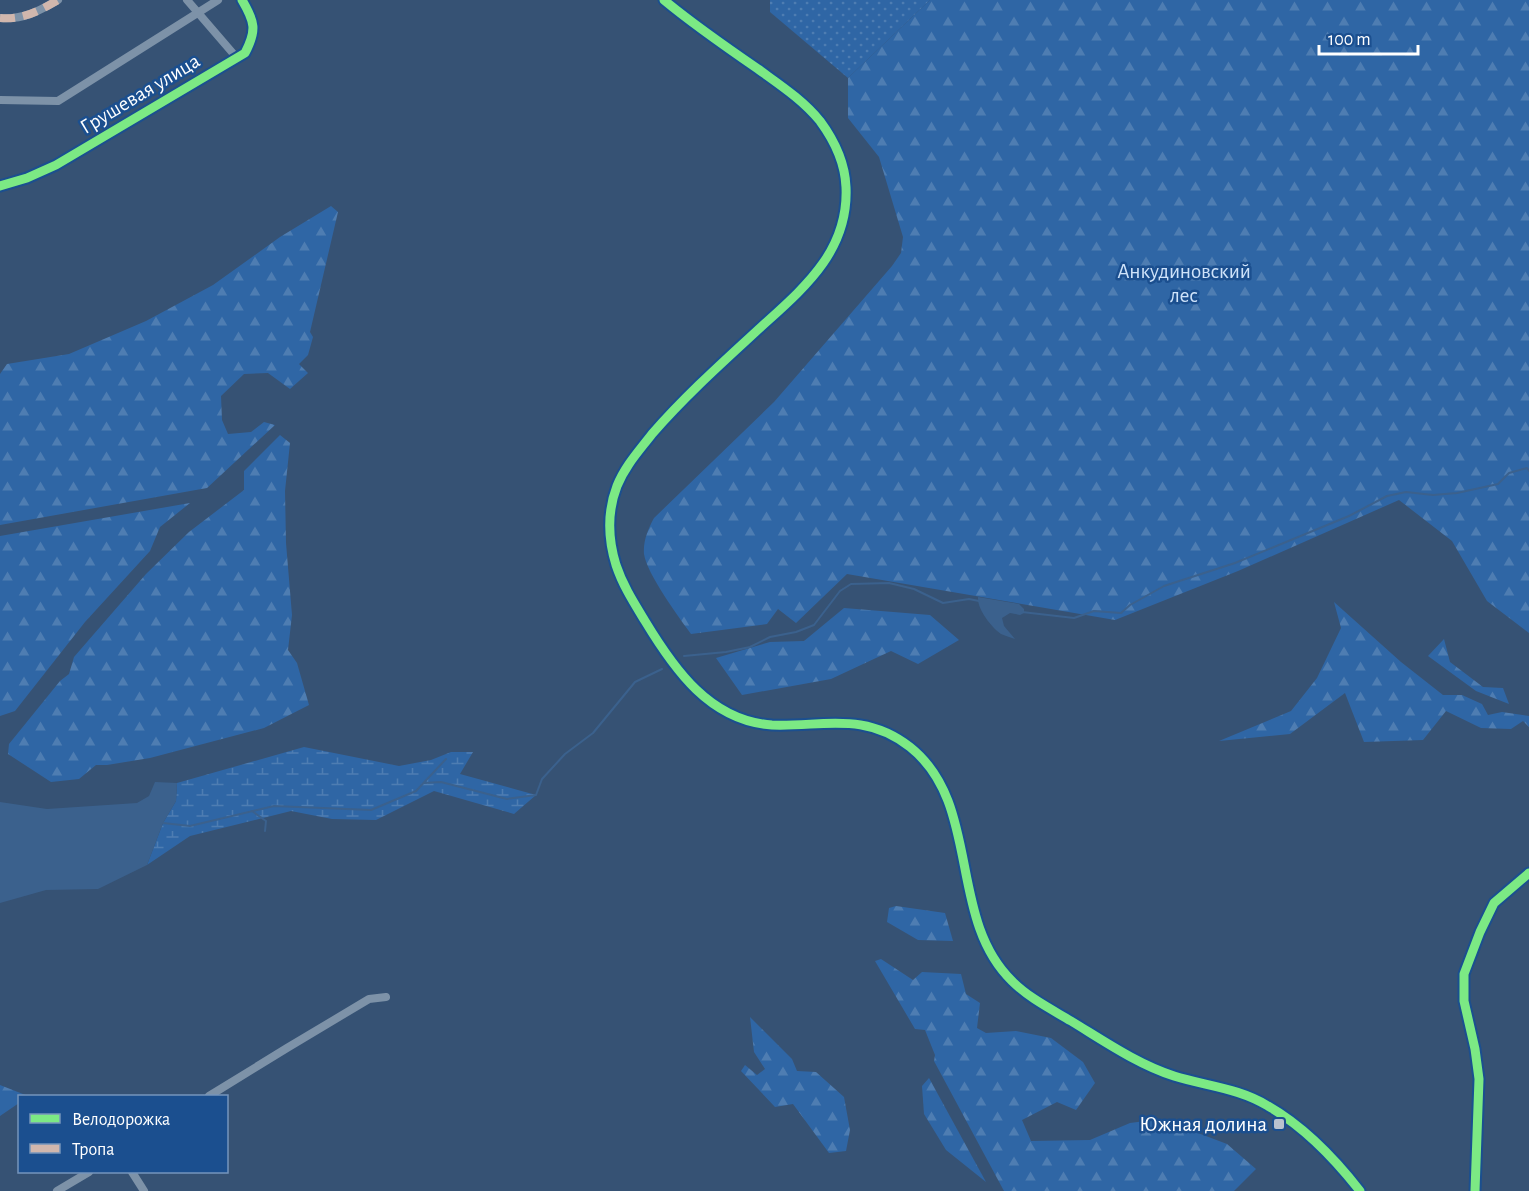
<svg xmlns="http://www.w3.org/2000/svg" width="1529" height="1191" viewBox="0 0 1529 1191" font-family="'Alegreya Sans',sans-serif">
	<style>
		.grass { fill: url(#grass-dots) }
		.forest { fill: url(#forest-firs) }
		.wetland { fill: url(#wetland-marsh) }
		.water { fill: #3b618d }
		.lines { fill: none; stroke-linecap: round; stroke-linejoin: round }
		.stream { stroke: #3b618d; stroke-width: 2 }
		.minor { stroke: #7d92a8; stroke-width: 8 }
		.quiet { stroke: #d1b7ad; stroke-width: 8; stroke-dasharray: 15 8; stroke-linecap: butt }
		.cycleway-casing { stroke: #1b4f8f; stroke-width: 13 }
		.cycleway { stroke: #7ce984; stroke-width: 9 }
		.poi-dot { fill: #b9c2ce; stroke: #1b4f8f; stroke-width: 2 }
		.labels { text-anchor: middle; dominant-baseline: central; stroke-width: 5; stroke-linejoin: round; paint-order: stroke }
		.street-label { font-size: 21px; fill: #fff; stroke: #1b4f8f }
		.park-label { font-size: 21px; fill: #cfe3fa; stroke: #1b4f8f }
		.poi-label { font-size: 21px; fill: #fff; stroke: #1b4f8f; text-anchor: end }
	</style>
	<defs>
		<pattern id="grass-dots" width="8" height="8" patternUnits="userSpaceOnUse" patternTransform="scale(1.5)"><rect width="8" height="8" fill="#2f66a5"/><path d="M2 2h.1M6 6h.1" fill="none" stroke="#4e7db2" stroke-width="1.8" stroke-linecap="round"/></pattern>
		<pattern id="forest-firs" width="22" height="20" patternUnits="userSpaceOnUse" patternTransform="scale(1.5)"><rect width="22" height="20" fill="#2f66a5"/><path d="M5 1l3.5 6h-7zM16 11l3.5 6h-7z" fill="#4e7db2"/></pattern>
		<pattern id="wetland-marsh" width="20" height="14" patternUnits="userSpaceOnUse" patternTransform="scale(1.5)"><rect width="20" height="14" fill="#2f66a5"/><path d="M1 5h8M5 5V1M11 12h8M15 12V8" fill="none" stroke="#4e7db2"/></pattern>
	</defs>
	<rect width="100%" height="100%" fill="#365274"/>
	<path class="grass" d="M770 0H930L848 78 770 12Z"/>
	<g class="forest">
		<path d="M930 0H1529V633L1487 601 1452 541 1399 500 1238 571 1115 620 847 574 796 623 778 609 767 624 691 634C678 616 647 574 644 554 643 541 648 529 654 518L774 402 892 266 901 253 903 237 879 157 848 118V78Z"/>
		<path d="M331 206 338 212 310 332 313 337 308 355 299 364 308 373 290 389 268 373 244 374 221 396 222 420 228 434 251 432 264 422 275 425 207 488 0 525V374L7 364 69 354 146 321 213 285 280 237Z"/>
		<path d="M280 435 290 443 285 491 286 543 292 615 288 650 297 663 309 705 264 728 150 758 107 765H96L79 779 51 782 8 754 9 744 60 681 69 674 74 657 146 574 189 532 244 490V471Z"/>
		<path d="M190 503 160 527 150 551 85 622 15 711 0 716V536Z"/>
		<path d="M1334 602 1401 662 1443 695H1462L1482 704 1488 715 1502 712 1529 716V727L1523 721 1511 729 1481 728 1446 711 1423 740 1364 742 1345 693 1290 734 1219 741 1291 711 1317 678 1341 628Z"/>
		<path d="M844 608 930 615 959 640 918 664 891 651 831 679 742 695 716 658 770 642 804 641Z"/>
		<path d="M1444 639 1450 662 1483 687 1503 688 1509 704 1476 691 1428 656Z"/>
		<path d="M896 906 945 913 953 941 918 940 887 922 889 908Z"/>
		<path d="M881 959 913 980 922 972 961 974 966 994 980 1003 977 1028 986 1033 1016 1031 1051 1038 1083 1062 1095 1083 1076 1110 1057 1102 1022 1120 1031 1141 1090 1140 1130 1123 1161 1119 1227 1144 1256 1169 1234 1191H1004L934 1061 935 1055 925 1030 915 1029 875 961Z"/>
		<path d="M750 1017 792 1059 797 1071 816 1072 844 1097 850 1130 846 1151 829 1153 793 1104 775 1107 741 1071 745 1065 757 1075 765 1069 754 1052Z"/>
		<path d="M929 1078 986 1182 946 1150 924 1114 922 1086Z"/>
		<path d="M0 1085 28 1096H20L19 1103 0 1116Z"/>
	</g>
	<path class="wetland" d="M304 747 399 766 431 760 451 752H473L460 774 536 795 514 814 434 791 376 820 332 819 291 811 190 836 147 865 163 823 176 801 177 783Z"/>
	<g class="water">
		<path d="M978 597 1019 604 1024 609V613L1020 615 1010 613 1002 618 1004 626 1015 639C1010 637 1005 636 1001 634 991 627 977 609 978 597Z"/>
		<path d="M155 782 177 783 176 801 163 823 147 865 98 889 46 890 0 903V802L47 809 137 803 149 796Z"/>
	</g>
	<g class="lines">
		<g class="stream">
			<path d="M1022 612 1074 618 1094 611 1121 613 1130 605 1164 586 1235 563 1349 516 1387 496 1406 492 1433 495 1457 493 1498 484 1509 473 1527 468 1529 471"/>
			<path d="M684 656 726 652 750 647 770 637 796 632 814 625 840 591 851 584 889 583 914 589 943 603 969 599 979 601"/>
			<path d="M424 783 441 782 507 799 536 795 542 779 565 754 593 733 635 682 662 669"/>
			<path d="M252 811 266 821 265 831"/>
			<path d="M163 823 190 826 274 806 371 810 416 791 446 759"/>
		</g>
		<g class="minor">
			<path d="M187 0 237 58"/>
			<path d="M664 0C694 25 726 47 758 69 780 85 803 100 820 121 834 140 845 163 846 187 849 251 804 288 761 327 723 362 686 395 652 434 639 451 625 466 617 486 607 512 608 539 616 565 623 586 634 603 645 621 674 669 710 721 772 725 823 727 864 711 910 747 982 804 947 918 1012 981 1029 998 1051 1009 1071 1021 1104 1041 1137 1064 1174 1076 1206 1086 1239 1088 1268 1106 1303 1126 1335 1159 1360 1191"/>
			<path d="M0 18C23 20 39 11 58 0"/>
			<path d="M0 100 58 101 218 0"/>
			<path d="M0 186 27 178 56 165 245 53C257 30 255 22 242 0"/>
			<path d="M209 1096 287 1048 369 999 386 997"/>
			<path d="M132 1172 144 1191"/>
			<path d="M57 1191 89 1172"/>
			<path d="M1475 1191 1479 1079 1475 1049 1464 1001V974L1480 932 1494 903 1529 873"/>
		</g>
		<path class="quiet" d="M0 18C23 20 39 11 58 0"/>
		<defs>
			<g id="cycleway">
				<path d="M664 0C694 25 726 47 758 69 780 85 803 100 820 121 834 140 845 163 846 187 849 251 804 288 761 327 723 362 686 395 652 434 639 451 625 466 617 486 607 512 608 539 616 565 623 586 634 603 645 621 674 669 710 721 772 725 823 727 864 711 910 747 982 804 947 918 1012 981 1029 998 1051 1009 1071 1021 1104 1041 1137 1064 1174 1076 1206 1086 1239 1088 1268 1106 1303 1126 1335 1159 1360 1191"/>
				<path d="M0 186 27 178 56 165 245 53C257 30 255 22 242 0"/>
				<path d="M1475 1191 1479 1079 1475 1049 1464 1001V974L1480 932 1494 903 1529 873"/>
			</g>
		</defs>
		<use href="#cycleway" class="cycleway-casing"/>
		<use href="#cycleway" class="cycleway"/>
	</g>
	<rect class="poi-dot" x="1273" y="1118" width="12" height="12" rx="3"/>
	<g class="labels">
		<g class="street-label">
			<text transform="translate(140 94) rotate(-31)">Грушевая улица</text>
		</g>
		<g class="park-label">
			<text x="1184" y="271">Анкудиновский<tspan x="1184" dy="24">лес</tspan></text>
		</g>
		<g class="poi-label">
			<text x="1267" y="1124">Южная долина</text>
		</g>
	</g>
	<rect x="18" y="1095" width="210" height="78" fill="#1b4f8f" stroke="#7695bc" stroke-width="1.5"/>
	<rect x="30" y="1114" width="30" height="9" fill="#7ce984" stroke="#7695bc" stroke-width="1.5"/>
	<text x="72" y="1125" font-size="18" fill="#ffffff">Велодорожка</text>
	<rect x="30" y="1144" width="30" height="9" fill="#d1b7ad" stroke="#7695bc" stroke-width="1.5"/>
	<text x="72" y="1155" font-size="18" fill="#ffffff">Тропа</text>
	<path d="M1319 45v9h99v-9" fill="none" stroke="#ffffff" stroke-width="3"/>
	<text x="1328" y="45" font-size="18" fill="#ffffff" stroke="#1b4f8f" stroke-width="4.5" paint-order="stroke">100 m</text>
</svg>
